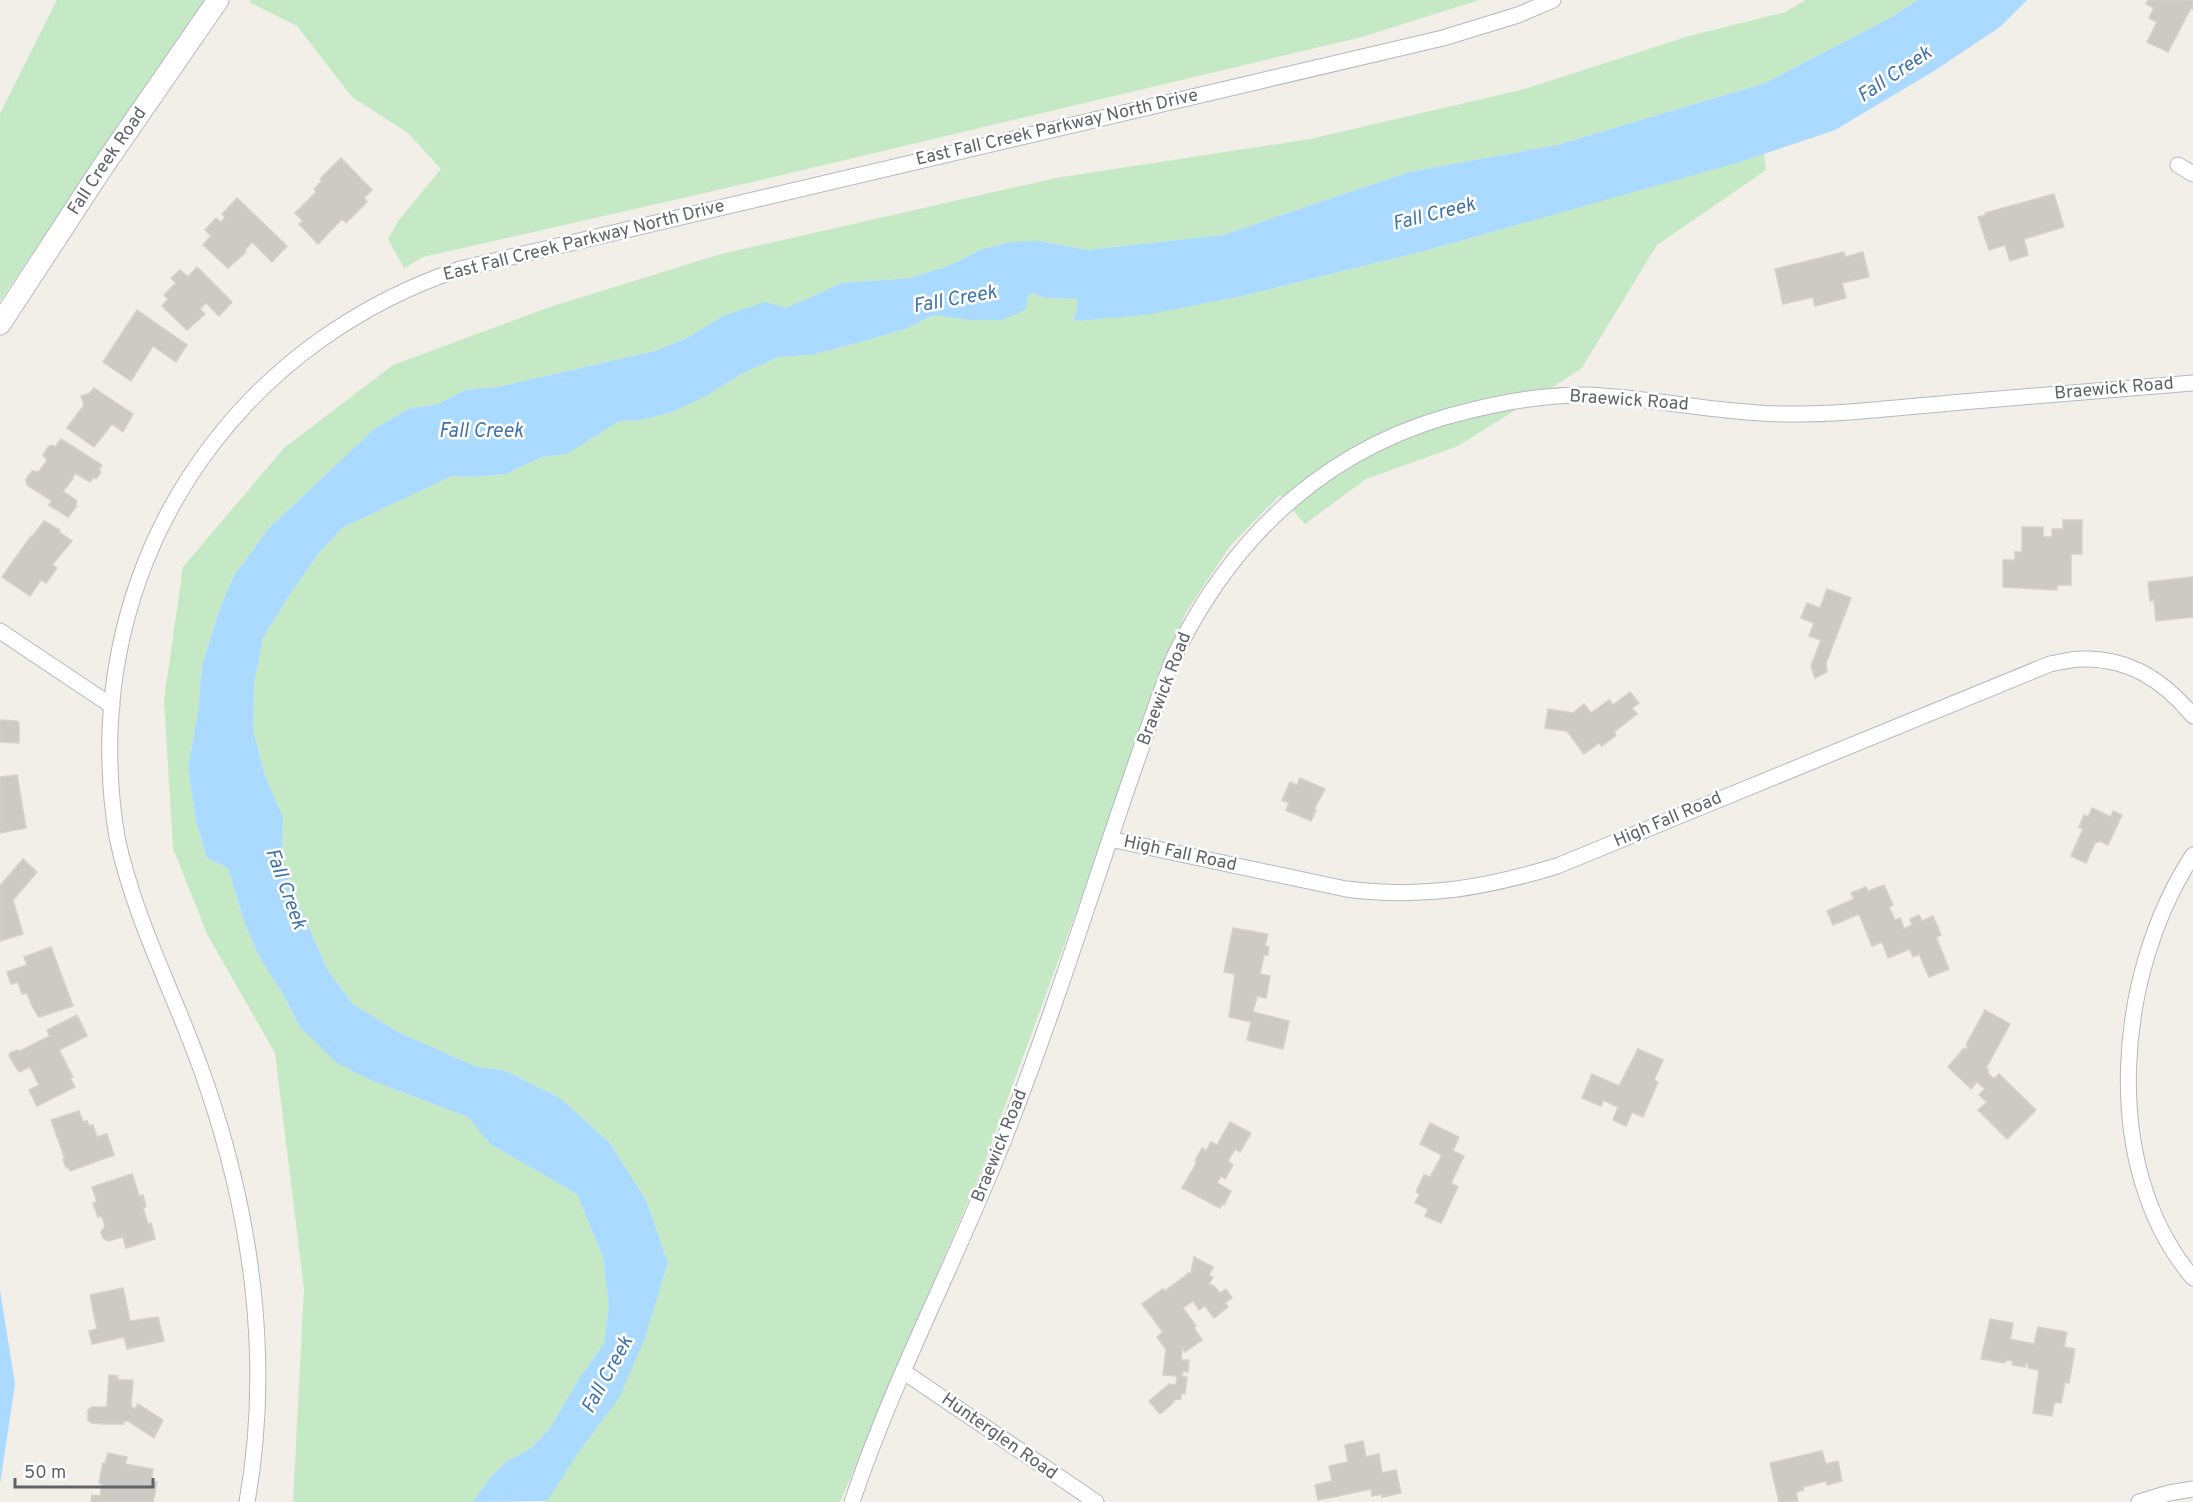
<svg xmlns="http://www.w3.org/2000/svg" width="2193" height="1502" viewBox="0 0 2193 1502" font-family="Overpass,sans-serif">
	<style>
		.green { fill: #c5e8c5 }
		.water { fill: #aadaff }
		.building { fill: #cccac5; stroke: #d6d1c6; stroke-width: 1.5 }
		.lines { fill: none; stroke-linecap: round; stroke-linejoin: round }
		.minor-casing { stroke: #b5b8bc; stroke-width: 17 }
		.secondary-casing { stroke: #b6babf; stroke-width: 23 }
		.minor { stroke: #fff; stroke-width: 15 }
		.secondary { stroke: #fff; stroke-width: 21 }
		.labels { text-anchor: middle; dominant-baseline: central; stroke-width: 5; stroke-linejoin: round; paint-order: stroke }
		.street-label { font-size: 18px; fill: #5f6368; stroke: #fff }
		.water-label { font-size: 20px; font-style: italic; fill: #4174aa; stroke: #fff }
	</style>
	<rect width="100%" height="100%" fill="#f1efe8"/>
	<g class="green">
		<path d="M57 0H205L0 301V114Z"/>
		<path d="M251 0H1479L1362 37 731 187 423 257 404 268 388 239 399 220 441 169 408 133 352 97 297 26 249 2Z"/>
		<path d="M1806 0H1918L1888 19 1765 83 1557 145 1409 172 1223 235 1087 250 1039 241 980 250 948 266 910 278 842 283 786 308 723 316 689 337 655 351 497 387 465 390 438 404 408 409 373 430 269 528 233 577 218 614 202 666 198 712 188 767 196 821 207 858 228 868 245 924 260 958 283 994 300 1027 370 1080 468 1117 490 1144 577 1194 603 1257 609 1307 604 1344 580 1377 550 1428 531 1448 506 1462 489 1479 473 1502H293L304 1289 275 1053 207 934 173 848 164 700 183 567 284 448 393 365 550 307 721 254 1056 178 1310 139 1525 89 1689 36 1785 12Z"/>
		<path d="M1764 154 1766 170 1657 245 1581 369 1458 446 1366 479 1305 524 1280 495 1230 546 1186 612 983 1166 840 1502H545L578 1453 645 1338 668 1263 647 1202 610 1143 560 1098 504 1070 477 1067 398 1032 353 1004 327 969 282 865 283 817 265 776 253 729 254 684 263 638 290 594 319 553 342 528 452 476 474 477 506 474 542 457 567 454 620 421 642 420 675 411 708 395 739 375 778 357 811 355 854 344 906 329 934 315 969 320 1028 297 1033 293 1046 298 1078 299 1074 321 1243 296 1428 250Z"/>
	</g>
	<g class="water">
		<path d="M1918 0H2027L2000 27 1934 71 1835 130 1743 161 1428 250 1243 296 1145 315 1074 321 1078 299 1046 298 1033 293 1028 297 1025 310 1002 320H969L934 315 906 329 854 344 811 355 778 357 739 375 708 395 675 411 642 420 620 421 567 454 542 457 506 474 474 477 452 476 342 528 319 553 290 594 263 638 254 684 253 729 265 776 283 817 282 865 327 969 353 1004 398 1032 477 1067 504 1070 560 1098 610 1143 647 1202 668 1263 645 1338 619 1398 578 1453 547 1501 473 1502 489 1479 506 1462 531 1448 550 1428 580 1377 604 1344 609 1307 603 1257 577 1194 490 1144 468 1117 370 1080 337 1063 300 1027 283 994 260 958 245 924 228 868 207 858 196 821 188 767 198 712 202 666 218 614 233 577 269 528 373 430 408 409 438 404 465 390 497 387 655 351 689 337 723 316 765 302 786 308 842 283 910 278 948 266 980 250 1011 242 1039 241 1087 250 1223 235 1409 172 1557 145 1765 83 1888 19Z"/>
		<path d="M0 1290 15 1384 0 1484Z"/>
	</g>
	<g class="building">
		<path d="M2148 0H2193V9L2191 8 2168 52 2147 42 2157 22 2149 18 2154 8 2146 4Z"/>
		<path d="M341 158 372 190 364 198 367 202 346 223 342 219 318 244 299 224 303 221 295 213 316 192 314 189 322 181 320 179Z"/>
		<path d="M2054 194 2064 227 2024 239 2028 255 2010 261 2005 245 1989 250 1978 217 1986 215 1985 213Z"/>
		<path d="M237 198 287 246 272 262 252 242 245 250 246 252 228 268 203 245 211 236 205 230 216 218 221 222 225 217 222 214Z"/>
		<path d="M1844 252 1845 257 1863 252 1869 277 1842 283 1846 298 1815 306 1813 297 1783 304 1775 269Z"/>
		<path d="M197 267 232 302 219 316 206 303 200 309 205 314 187 330 162 306 168 299 164 295 176 283 171 278 180 270 188 277Z"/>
		<path d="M137 310 187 345 176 362 153 346 131 381 103 362Z"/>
		<path d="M94 388 133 414 123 432 112 424 94 447 67 428 84 405 81 396 90 393Z"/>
		<path d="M61 439 102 465 99 470 101 472 96 479 94 477 90 482 75 473 72 478 73 479 63 491 77 501 75 505 77 506 68 517 49 505 52 501 27 485 26 479 32 471 39 472 47 460 43 455 48 447 52 445 55 447Z"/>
		<path d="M2063 520H2082V554H2071V585H2057V590L2003 587V560H2015V552H2022V527H2043V537H2052V529H2063Z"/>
		<path d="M44 521 60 530 59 532 72 541 52 565 57 568 46 583 41 580 30 596 2 577 31 536 32 537Z"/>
		<path d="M2193 577V617L2156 621 2154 600 2150 601 2148 582Z"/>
		<path d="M1827 589 1851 598 1826 663 1827 672 1815 678 1811 666 1821 640 1809 636 1814 623 1801 618 1807 603 1820 608Z"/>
		<path d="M1630 692 1639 703 1632 708 1637 714 1614 732 1616 735 1602 746 1599 743 1584 754 1567 731 1545 728 1548 709 1573 713 1584 704 1591 713 1609 700 1613 705Z"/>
		<path d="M0 720 16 721 19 723V743L0 742Z"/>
		<path d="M17 775 26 828 0 833V777Z"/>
		<path d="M1300 778 1325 789 1314 809 1316 810 1311 821 1286 810 1289 803 1282 800 1290 782 1297 785Z"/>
		<path d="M2092 808 2111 817 2113 811 2122 815 2108 845 2100 841 2095 843 2086 863 2071 856 2083 829 2079 827 2084 815 2088 817Z"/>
		<path d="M23 859 37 872 13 900 23 934 0 941V886Z"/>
		<path d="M1884 885 1893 905 1889 907 1895 920 1900 918 1904 929 1912 925 1910 919 1919 915 1922 921 1933 916 1941 935 1936 937 1949 969 1929 977 1919 954 1913 957 1910 949 1888 958 1882 942 1872 946 1859 914 1833 925 1827 911 1854 899 1851 893 1866 887 1868 891Z"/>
		<path d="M1233 928 1268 934 1265 946 1269 947 1268 955H1264L1260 974 1270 976 1266 998 1257 996 1253 1012 1289 1021 1283 1049 1247 1040 1251 1022 1229 1017 1235 974 1224 972Z"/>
		<path d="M51 947 73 1006 39 1017 32 1006 27 993 22 994 18 982 11 984 7 972 27 965 24 957Z"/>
		<path d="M1985 1010 2010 1024 1986 1068 1989 1070 1987 1072 1994 1079 1999 1074 2036 1110 2007 1139 1978 1110 1987 1102 1979 1095 1985 1089 1977 1082 1971 1089 1948 1067 1964 1048 1966 1050 1968 1046 1966 1045Z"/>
		<path d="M77 1015 87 1036 59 1050 73 1077 70 1078 75 1087 37 1106 29 1090 39 1085 30 1067 19 1072 9 1056 10 1053 17 1050 20 1051 50 1036 47 1030Z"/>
		<path d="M1638 1049 1663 1060 1654 1080 1658 1082 1643 1117 1632 1112 1626 1126 1613 1120 1618 1107 1603 1100 1601 1106 1582 1098 1592 1074 1619 1086Z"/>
		<path d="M79 1111 83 1122 87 1121 89 1126 93 1125 97 1137 107 1134 114 1155 70 1171 68 1167 66 1168 63 1159H65L51 1120Z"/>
		<path d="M1230 1122 1251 1133 1240 1152 1235 1149 1228 1161 1233 1165 1225 1179 1221 1176 1217 1183 1231 1191 1224 1205 1222 1204 1220 1208 1182 1188 1197 1162 1195 1161 1202 1148 1206 1151 1211 1142 1217 1145Z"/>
		<path d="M1430 1123 1459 1137 1453 1151 1464 1156 1451 1183 1458 1187 1441 1223 1425 1216 1428 1209 1415 1203 1420 1194 1416 1192 1424 1175 1430 1177 1442 1155 1420 1144Z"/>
		<path d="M132 1174 139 1196 143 1195 146 1207 143 1208 148 1224 151 1223 155 1239 126 1248 123 1237 108 1241 103 1238 101 1232 105 1226 102 1216 98 1217 93 1203 97 1202 92 1187Z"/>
		<path d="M1194 1257 1213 1267 1209 1275 1213 1277 1209 1284 1214 1286 1220 1293 1226 1289 1232 1298 1225 1303 1228 1307 1214 1318 1205 1306 1199 1310 1193 1301 1183 1308 1196 1326 1194 1328 1202 1340 1185 1352 1182 1348 1181 1360H1189L1188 1372 1183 1371 1182 1377H1187L1185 1394 1181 1393V1399L1173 1400 1174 1402 1160 1414 1149 1401 1169 1384 1176 1385 1177 1376 1163 1375 1166 1349 1157 1337 1163 1332 1142 1304 1163 1289 1165 1291 1189 1273 1191 1274Z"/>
		<path d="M123 1288 130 1321 158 1317 164 1341 127 1349 124 1337 92 1344 89 1331 97 1329 90 1295Z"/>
		<path d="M1990 1319 2013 1323 2010 1339 2034 1344 2038 1327 2067 1332 2064 1347 2075 1349 2069 1383 2065 1382 2061 1403 2056 1402 2054 1404 2052 1416 2033 1413 2039 1370 2028 1368 2029 1364 2026 1363 2025 1367 2012 1365 2013 1361 2006 1360 2005 1363 1981 1359Z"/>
		<path d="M109 1375 118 1376V1380H133L131 1406 135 1409 138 1404 163 1420 154 1438 128 1421H123L124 1424H102L92 1423 88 1420V1410L92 1407H107Z"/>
		<path d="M1363 1441 1366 1457 1379 1454 1382 1473 1396 1470 1401 1493 1382 1497V1494L1372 1496 1371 1489 1318 1500 1315 1485 1332 1481 1329 1466 1348 1462 1345 1445Z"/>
		<path d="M1822 1451 1826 1464 1838 1461 1842 1481 1827 1485 1826 1481 1803 1487 1804 1490 1796 1492 1798 1501 1779 1502 1770 1463Z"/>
		<path d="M108 1453 127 1457 125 1464 153 1469 151 1481 157 1482 153 1502H91L92 1495 100 1496 102 1484 99 1483 103 1463 105 1464Z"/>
	</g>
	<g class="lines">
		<defs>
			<g id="minor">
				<path d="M2178 165 2193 174"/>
				<path d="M0 631 112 706"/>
				<path d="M1110 839 1346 889C1422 899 1485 888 1557 866L2050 664C2061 662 2071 659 2082 659 2130 658 2164 681 2193 716"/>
				<path d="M2193 855C2116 972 2098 1166 2193 1278"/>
				<path d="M904 1372 1096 1502"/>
				<path d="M247 1502C272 1362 252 1217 206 1083 178 1000 135 923 117 837 111 802 109 766 110 731 118 516 257 337 460 269L1443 38 1518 15 1553 0"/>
				<path d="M852 1502C895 1374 960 1254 1008 1129 1069 974 1115 813 1174 657 1235 531 1333 442 1472 410 1508 401 1546 395 1584 395 1650 397 1715 413 1781 414 1841 415 1902 407 1962 402 2039 395 2116 389 2193 383"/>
				<path d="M2139 1502 2169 1493 2193 1489"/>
			</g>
			<g id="secondary">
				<path id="s1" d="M0 324 102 168 218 0"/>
			</g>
		</defs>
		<use href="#minor" class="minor-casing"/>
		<use href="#secondary" class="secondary-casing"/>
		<use href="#minor" class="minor"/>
		<use href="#secondary" class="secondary"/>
	</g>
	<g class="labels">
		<g class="street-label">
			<text transform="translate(1057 128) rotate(-13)">East Fall Creek Parkway North Drive</text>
			<text stroke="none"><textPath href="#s1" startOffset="195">Fall Creek Road</textPath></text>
			<text transform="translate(584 241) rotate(-14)">East Fall Creek Parkway North Drive</text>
			<text transform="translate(2114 389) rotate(-5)">Braewick Road</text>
			<text transform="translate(1629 401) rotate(4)">Braewick Road</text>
			<text transform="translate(1165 689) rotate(-69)">Braewick Road</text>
			<text transform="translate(1668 820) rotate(-23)">High Fall Road</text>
			<text transform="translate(1180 854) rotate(12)">High Fall Road</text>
			<text transform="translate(1000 1146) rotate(-68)">Braewick Road</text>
			<text transform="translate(999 1437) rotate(35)">Hunterglen Road</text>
		</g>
		<g class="water-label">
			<text transform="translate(1895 75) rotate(-34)">Fall Creek</text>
			<text transform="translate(1434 215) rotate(-14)">Fall Creek</text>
			<text transform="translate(955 300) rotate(-10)">Fall Creek</text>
			<text x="481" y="432">Fall Creek</text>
			<text transform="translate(285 889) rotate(70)">Fall Creek</text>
			<text transform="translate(608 1375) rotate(-61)">Fall Creek</text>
		</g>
	</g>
	<path d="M15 1478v9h138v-9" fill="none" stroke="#5f6368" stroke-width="3"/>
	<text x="24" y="1478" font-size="18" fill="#5f6368" stroke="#ffffff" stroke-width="4.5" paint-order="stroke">50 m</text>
</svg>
